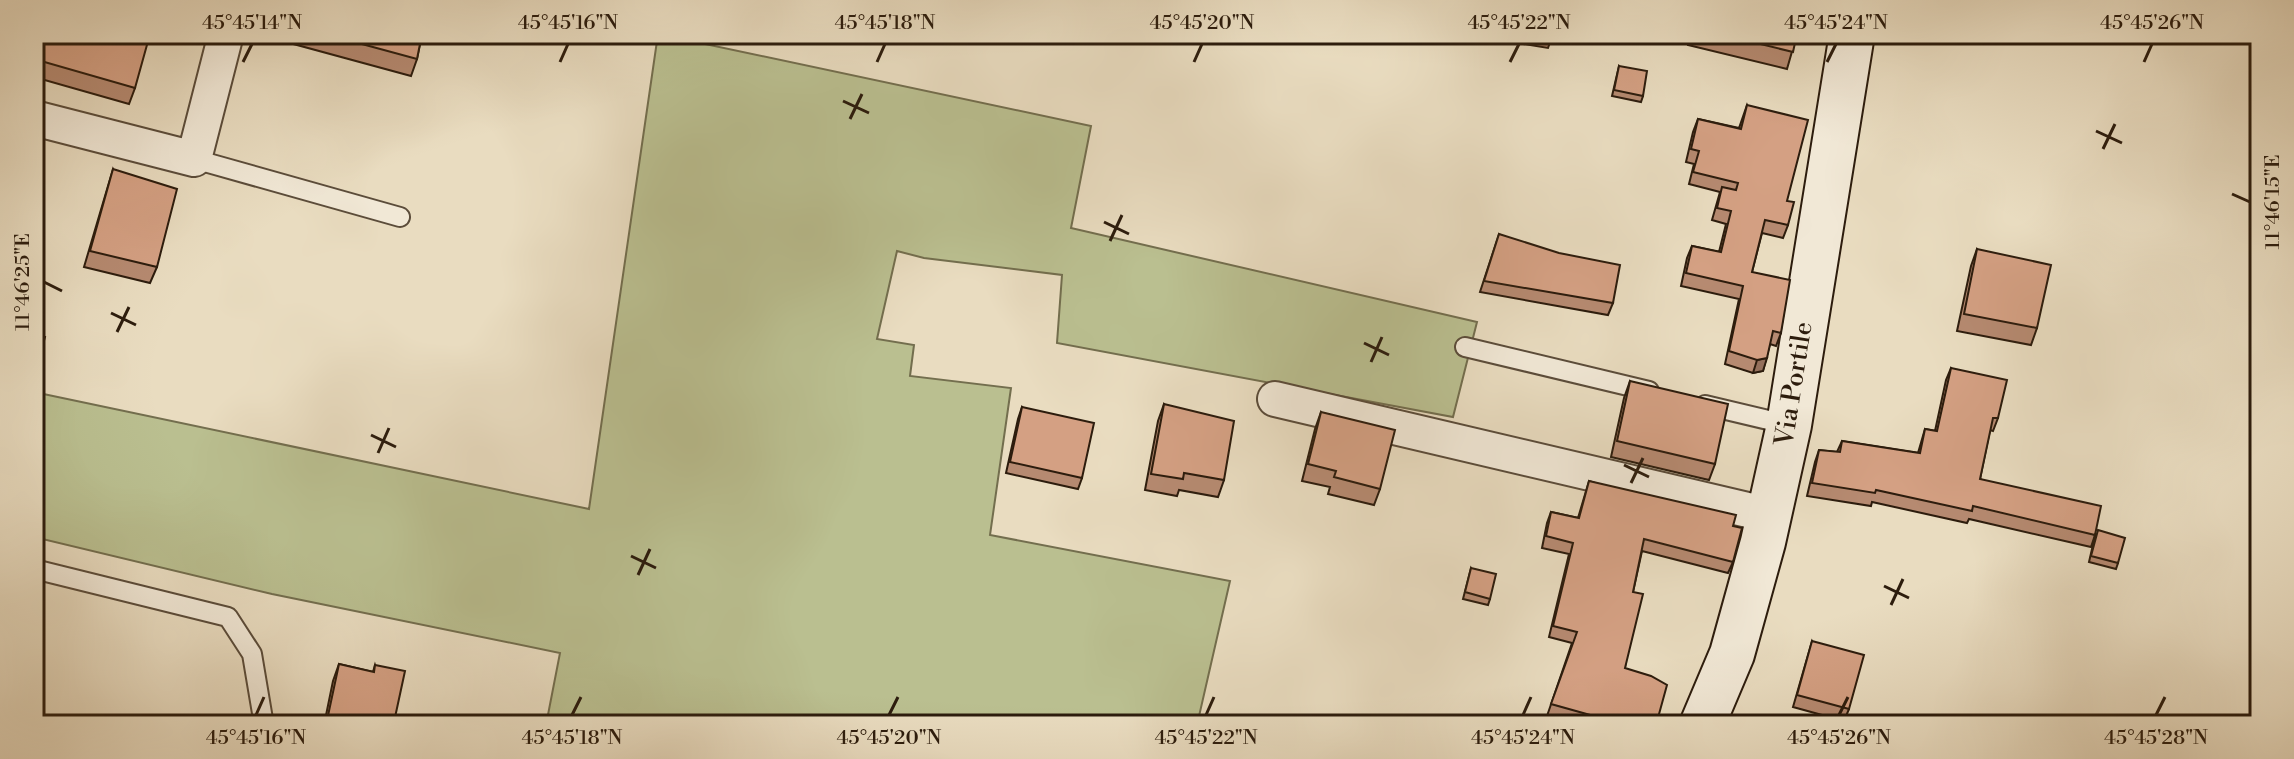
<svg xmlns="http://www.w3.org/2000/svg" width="2294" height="759" viewBox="0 0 2294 759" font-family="'Libre Bodoni',serif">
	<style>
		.green { fill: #babf90; stroke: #736e4e; stroke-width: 2 }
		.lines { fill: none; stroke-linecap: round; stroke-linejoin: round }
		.lane-casing { stroke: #5b4c3a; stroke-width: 22 }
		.street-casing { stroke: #5b4c3a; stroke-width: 38 }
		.secondary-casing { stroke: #2c1c0d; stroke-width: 48 }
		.lane { stroke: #f1e8d6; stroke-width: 18 }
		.street { stroke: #f1e8d6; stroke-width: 34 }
		.secondary { stroke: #f1e8d6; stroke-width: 44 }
		.wall { fill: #b68a71; stroke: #2c1c0d; stroke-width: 2 }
		.shaded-wall { fill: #94705c; stroke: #2c1c0d; stroke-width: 2 }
		.building { fill: #d4a083; stroke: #2c1c0d; stroke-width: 2 }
		.ticks { fill: none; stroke: #2c1c0d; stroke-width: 3 }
		.labels { text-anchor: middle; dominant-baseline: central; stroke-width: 6; stroke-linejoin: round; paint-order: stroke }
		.street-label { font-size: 26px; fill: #2c1c0d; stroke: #f1e8d6 }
		.neatline { fill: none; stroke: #2c1c0d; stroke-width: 3 }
		.ticks-label { font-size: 20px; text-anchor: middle; fill: #2c1c0d }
	</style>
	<rect width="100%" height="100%" fill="#e9dcc0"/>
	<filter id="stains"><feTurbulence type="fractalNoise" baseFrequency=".0025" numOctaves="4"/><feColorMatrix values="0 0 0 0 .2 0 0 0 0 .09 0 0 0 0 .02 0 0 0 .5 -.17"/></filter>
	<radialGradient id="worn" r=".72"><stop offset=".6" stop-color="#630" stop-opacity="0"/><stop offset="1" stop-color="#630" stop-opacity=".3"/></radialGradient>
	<path class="green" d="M658 34 1091 126 1071 228 1477 322 1453 417 1057 343 1062 275 924 258 897 251 877 339 914 345 910 376 1011 388 990 535 1230 581 1197 725H546L560 653 272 594 34 537V392L589 509Z"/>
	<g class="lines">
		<defs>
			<g id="lane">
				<path d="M194 159 400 217"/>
				<path d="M1465 347 1649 391"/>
				<path d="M1705 405 1789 425"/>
				<path d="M34 569 228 617 252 654 264 725"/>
			</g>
			<g id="street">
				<path d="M34 118 194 159 226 34"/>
				<path d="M1275 399 1769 515"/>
			</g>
			<path id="secondary" d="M1702 725 1732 654 1763 542 1789 425 1852 34"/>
		</defs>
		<use href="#lane" class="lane-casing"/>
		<use href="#street" class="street-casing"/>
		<use href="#secondary" class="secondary-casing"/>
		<use href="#lane" class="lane"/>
		<use href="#street" class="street"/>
		<use href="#secondary" class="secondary"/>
	</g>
	<g class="wall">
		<path d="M34 34 135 88 129 104 34 77Z"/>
		<path d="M277 34H422L417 59 411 76 275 39Z"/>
		<path d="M1463 34H1553L1548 48Z"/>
		<path d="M1690 34H1797L1787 69 1688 45Z"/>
		<path d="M1619 66 1643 96 1641 102 1612 96Z"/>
		<path d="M1747 105 1787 201 1788 225 1783 238 1762 233 1752 272 1781 333 1776 346 1770 344 1763 371 1753 373 1725 364 1739 299 1681 286 1687 258 1692 246 1719 252 1726 224 1712 220 1720 192 1689 184 1694 164 1686 162 1693 132 1698 119 1739 128Z"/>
		<path d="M113 169 157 267 150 283 84 267Z"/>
		<path d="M1499 234 1613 303 1608 315 1480 292Z"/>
		<path d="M1977 249 2037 328 2031 345 1957 331 1971 266Z"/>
		<path d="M34 334 38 364 34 375Z"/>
		<path d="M1951 368 1998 418 1993 431 1990 430 1980 479 2095 535 2091 547 1969 519 1967 523 1872 502 1871 506 1807 496 1815 462 1819 450 1837 452 1842 441 1918 453 1925 429 1935 431 1946 380Z"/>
		<path d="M1630 381 1715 464 1709 480 1611 457 1624 398Z"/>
		<path d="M1164 404 1224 480 1218 497 1179 490 1177 496 1145 490 1158 421Z"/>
		<path d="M1022 407 1082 478 1078 489 1006 473 1018 419Z"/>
		<path d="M1321 412 1380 489 1374 505 1328 494 1330 487 1302 481 1315 429Z"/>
		<path d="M1589 481 1733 526V562L1728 573 1642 551 1633 592 1625 668 1656 725H1580L1547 716 1572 643 1549 637 1569 554 1542 548 1547 523 1551 512 1578 518Z"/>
		<path d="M2095 536 2118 563 2116 569 2089 562Z"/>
		<path d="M1471 568 1490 599 1488 605 1463 599Z"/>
		<path d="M1812 641 1849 709 1844 721 1793 707Z"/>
		<path d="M339 664 373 672 375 665 394 722 392 725H324L333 681Z"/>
	</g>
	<path class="shaded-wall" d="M1767 358 1763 371 1753 373 1757 360Z"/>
	<g class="building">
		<path d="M34 34H150L135 88 34 59Z"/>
		<path d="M325 34H422L417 59Z"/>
		<path d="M1719 34H1797L1793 52Z"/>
		<path d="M1619 66 1647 71 1643 96 1614 90Z"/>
		<path d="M1747 105 1808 120 1787 201 1794 202 1788 225 1765 220 1752 272 1790 280 1781 333 1773 331 1767 358 1757 360 1729 351 1743 286 1686 273 1692 246 1721 252 1731 211 1717 208 1722 187 1736 190 1738 183 1693 172 1699 151 1691 149 1698 119 1741 129Z"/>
		<path d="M34 150 39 151 34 167Z"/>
		<path d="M113 169 177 189 157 267 90 251Z"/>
		<path d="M1499 234 1559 253 1620 265 1613 303 1484 281Z"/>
		<path d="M1977 249 2051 265 2037 328 1964 314Z"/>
		<path d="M34 334 45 337 38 364 34 363Z"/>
		<path d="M1951 368 2007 380 1998 418H1993L1980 479 2101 506 2095 535 1973 506 1972 511 1876 490 1875 493 1812 483 1819 450 1840 452 1842 441 1920 453 1925 429 1937 431Z"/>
		<path d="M1630 381 1728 404 1715 464 1617 441Z"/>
		<path d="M1164 404 1234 421 1224 480 1184 473 1183 479 1151 474Z"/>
		<path d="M1022 407 1094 423 1082 478 1010 462Z"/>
		<path d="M1321 412 1395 430 1380 489 1334 477 1336 471 1308 464Z"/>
		<path d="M1589 481 1736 515 1733 526 1742 528 1733 562 1644 539 1633 592 1643 594 1625 668 1651 676 1667 685 1656 725H1626L1551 704 1577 632 1553 626 1573 543 1546 536 1551 512 1579 518Z"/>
		<path d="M2098 530 2125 538 2118 563 2091 556Z"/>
		<path d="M1471 568 1496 574 1490 599 1465 592Z"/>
		<path d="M1812 641 1864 655 1849 709 1797 695Z"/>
		<path d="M339 664 374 672 375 665 405 671 394 722 388 721 387 725H326Z"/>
	</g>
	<path class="ticks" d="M243 62 252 44M560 62 568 44M877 62 885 44M1194 62 1202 44M1510 62 1519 44M1827 62 1836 44M2144 62 2152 44M843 101 869 113M850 119 862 94M2096 131 2122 143M2103 149 2115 124M2232 194 2250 202M1104 222 1129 234M1110 241 1122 215M44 282 62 291M111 313 136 325M117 332 129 307M1364 343 1389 355M1371 362 1382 337M371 435 396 447M378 453 389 428M1624 465 1649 477M1631 483 1643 458M631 556 656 568M638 575 650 549M1884 586 1909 598M1891 605 1903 579M256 715 264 697M572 715 581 697M889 715 898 697M1206 715 1214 697M1523 715 1531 697M1839 715 1848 697M2156 715 2165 697"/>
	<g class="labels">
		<g class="street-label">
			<text transform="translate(1794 384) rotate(-81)">Via Portile</text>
		</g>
	</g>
	<rect width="2294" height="759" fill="none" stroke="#e9dcc0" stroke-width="88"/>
	<rect x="44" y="44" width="2206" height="671" class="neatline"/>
	<g class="ticks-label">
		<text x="252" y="29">45°45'14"N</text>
		<text x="568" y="29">45°45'16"N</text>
		<text x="885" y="29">45°45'18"N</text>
		<text x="1202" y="29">45°45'20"N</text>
		<text x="1519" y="29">45°45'22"N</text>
		<text x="1836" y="29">45°45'24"N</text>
		<text x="2152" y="29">45°45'26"N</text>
		<text transform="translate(2272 202) rotate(-90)" y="7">11°46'15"E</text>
		<text transform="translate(22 282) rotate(-90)" y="7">11°46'25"E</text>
		<text x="256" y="744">45°45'16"N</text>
		<text x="572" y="744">45°45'18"N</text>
		<text x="889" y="744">45°45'20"N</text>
		<text x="1206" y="744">45°45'22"N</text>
		<text x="1523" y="744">45°45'24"N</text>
		<text x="1839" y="744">45°45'26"N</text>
		<text x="2156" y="744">45°45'28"N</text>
	</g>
	<rect width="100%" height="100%" filter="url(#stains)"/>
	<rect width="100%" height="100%" fill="url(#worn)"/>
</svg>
